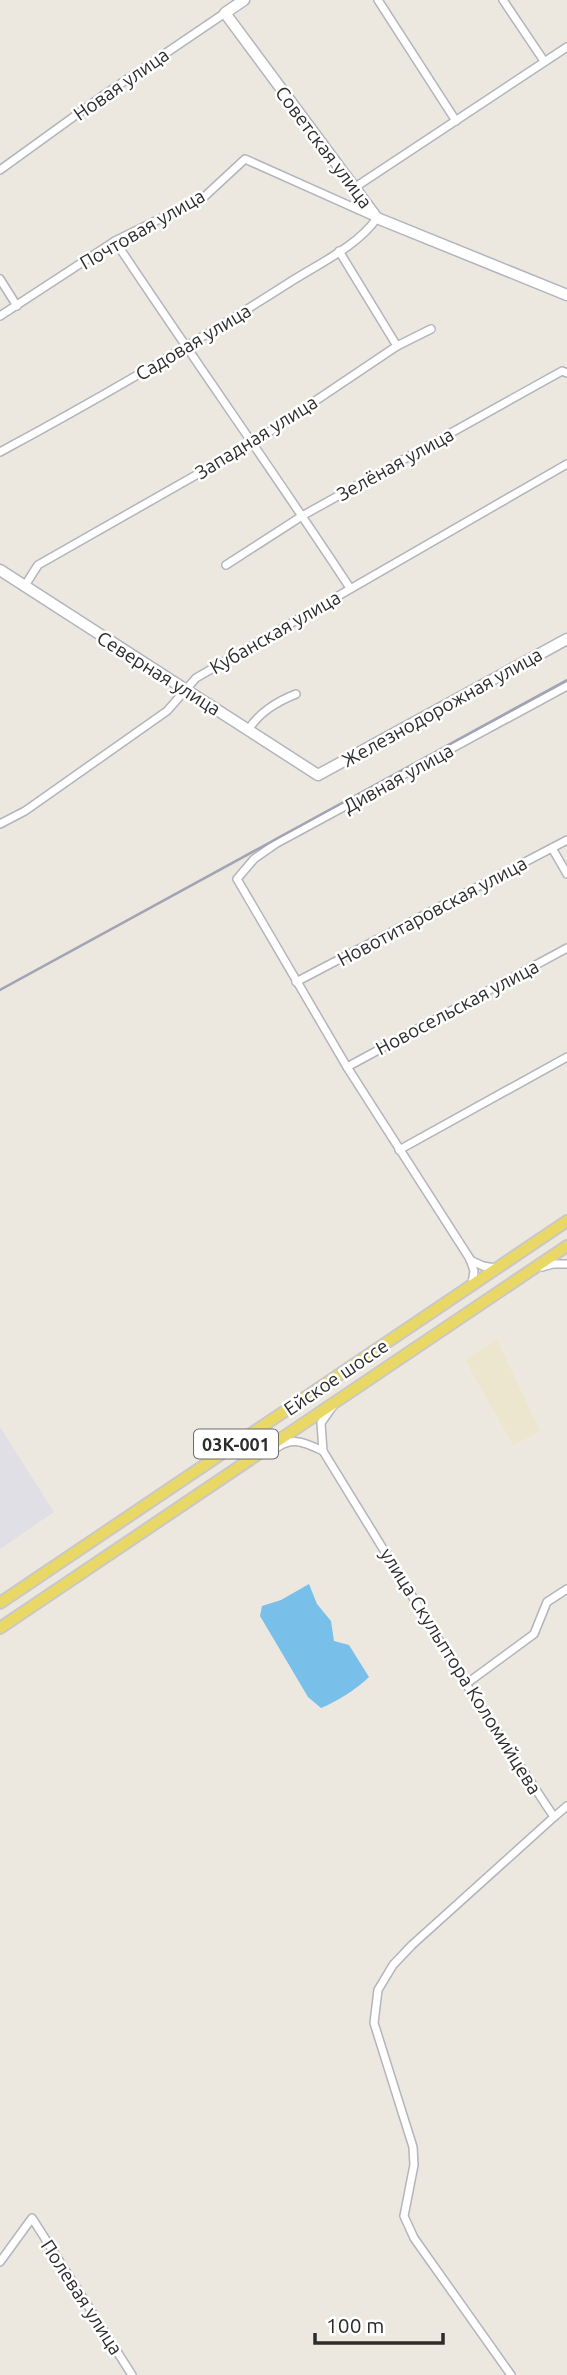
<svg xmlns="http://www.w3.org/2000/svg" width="567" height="2375" viewBox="0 0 567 2375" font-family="Ubuntu,sans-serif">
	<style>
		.industrial { fill: #e1dfe6 }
		.education { fill: #ede6cf }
		.water { fill: #78c0e9 }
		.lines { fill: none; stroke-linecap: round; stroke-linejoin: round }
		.street-casing { stroke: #b2b4be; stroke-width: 10 }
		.secondary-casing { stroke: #b2b4be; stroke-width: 13 }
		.primary-casing { stroke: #c8c8c8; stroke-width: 14 }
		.street { stroke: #fff; stroke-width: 7 }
		.secondary { stroke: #fff; stroke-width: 10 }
		.primary { stroke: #ead866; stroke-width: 10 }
		.rail { stroke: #a2a3b5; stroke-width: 2.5 }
		.labels { text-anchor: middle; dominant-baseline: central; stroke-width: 5; stroke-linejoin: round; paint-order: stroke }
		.shield { fill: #fff; stroke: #6b6b6b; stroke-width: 2 }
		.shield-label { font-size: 18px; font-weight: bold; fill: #2c2c2c }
		.street-label { font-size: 19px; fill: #2c2c2c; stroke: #fff }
	</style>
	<rect width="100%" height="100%" fill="#ede8df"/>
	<path class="industrial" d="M0 1427 54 1512 0 1549Z"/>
	<path class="education" d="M497 1339 540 1431 513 1445 465 1360Z"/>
	<path class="water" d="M309 1584 317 1604 331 1621 334 1641 349 1645 369 1677C357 1689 336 1702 321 1708L308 1697 260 1616 262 1606 281 1600Z"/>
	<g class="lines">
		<defs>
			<g id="street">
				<path d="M378 0 456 121"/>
				<path d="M503 0 544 61"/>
				<path d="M0 170 101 97 225 13"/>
				<path d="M354 188 567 47"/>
				<path d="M115 241C192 357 273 471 350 588"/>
				<path d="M0 279 17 306"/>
				<path d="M0 316 115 241 204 197 245 159 377 218C357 247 316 265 287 284 193 344 98 399 0 452"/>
				<path d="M397 346 431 329"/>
				<path d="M226 565 302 516 562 371 567 373"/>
				<path d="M24 587 38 565 254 442 397 346 339 251"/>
				<path d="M248 730C260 712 276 702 296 694"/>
				<path d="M0 824 25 811 167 711 196 678 567 464"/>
				<path d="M552 848 567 874"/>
				<path d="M296 982 567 840"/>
				<path d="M347 1067 567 948"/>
				<path d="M399 1150 567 1057"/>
				<path d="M470 1260 483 1266 495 1268"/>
				<path d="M542 1267 553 1264H567"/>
				<path d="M472 1284 474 1271 470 1259 347 1067 237 879 254 859 277 843 567 686"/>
				<path d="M278 1447C294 1436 307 1444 323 1451L466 1684 554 1817 412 1945 393 1965 378 1990 374 2023 413 2147 414 2165 404 2216 414 2238 511 2375"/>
				<path d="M323 1451 321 1423 333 1406"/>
				<path d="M466 1684 534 1634 547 1602 567 1589"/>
				<path d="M554 1817 567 1806"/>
				<path d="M0 2262 32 2218 132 2375"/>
			</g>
			<g id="secondary">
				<path d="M244 0 225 13 377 218 567 295"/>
				<path d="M0 570 318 775 567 639"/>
			</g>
			<g id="primary">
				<path d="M0 1603 567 1221"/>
				<path d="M0 1628 567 1246"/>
			</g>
		</defs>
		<use href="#street" class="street-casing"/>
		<use href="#secondary" class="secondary-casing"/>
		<use href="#primary" class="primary-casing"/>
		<use href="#street" class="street"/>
		<use href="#secondary" class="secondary"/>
		<use href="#primary" class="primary"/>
		<path class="rail" d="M0 990 567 680"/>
	</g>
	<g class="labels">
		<rect class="shield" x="194" y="1429.5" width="84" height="29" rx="5"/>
		<g class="shield-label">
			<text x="236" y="1444">03К-001</text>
		</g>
		<g class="street-label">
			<text transform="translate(121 84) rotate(-35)">Новая улица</text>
			<text transform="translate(324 147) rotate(53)">Советская улица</text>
			<text transform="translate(142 229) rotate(-30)">Почтовая улица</text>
			<text transform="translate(193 342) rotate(-31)">Садовая улица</text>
			<text transform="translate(256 437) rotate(-32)">Западная улица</text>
			<text transform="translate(395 464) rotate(-29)">Зелёная улица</text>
			<text transform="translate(275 632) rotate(-30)">Кубанская улица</text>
			<text transform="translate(159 673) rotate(32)">Северная улица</text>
			<text transform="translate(442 707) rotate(-29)">Железнодорожная улица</text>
			<text transform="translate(398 778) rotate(-29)">Дивная улица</text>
			<text transform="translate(432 911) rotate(-28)">Новотитаровская улица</text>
			<text transform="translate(457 1007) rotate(-28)">Новосельская улица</text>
			<text transform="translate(336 1377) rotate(-34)">Ейское шоссе</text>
			<text transform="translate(461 1671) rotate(58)">улица Скульптора Коломийцева</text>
			<text transform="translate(82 2297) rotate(57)">Полевая улица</text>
		</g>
	</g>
	<path d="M315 2333v10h128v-10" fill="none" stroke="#2c2c2c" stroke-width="3.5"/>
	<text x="326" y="2333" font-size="21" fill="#2c2c2c" stroke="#ffffff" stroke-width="5" paint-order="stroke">100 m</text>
</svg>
